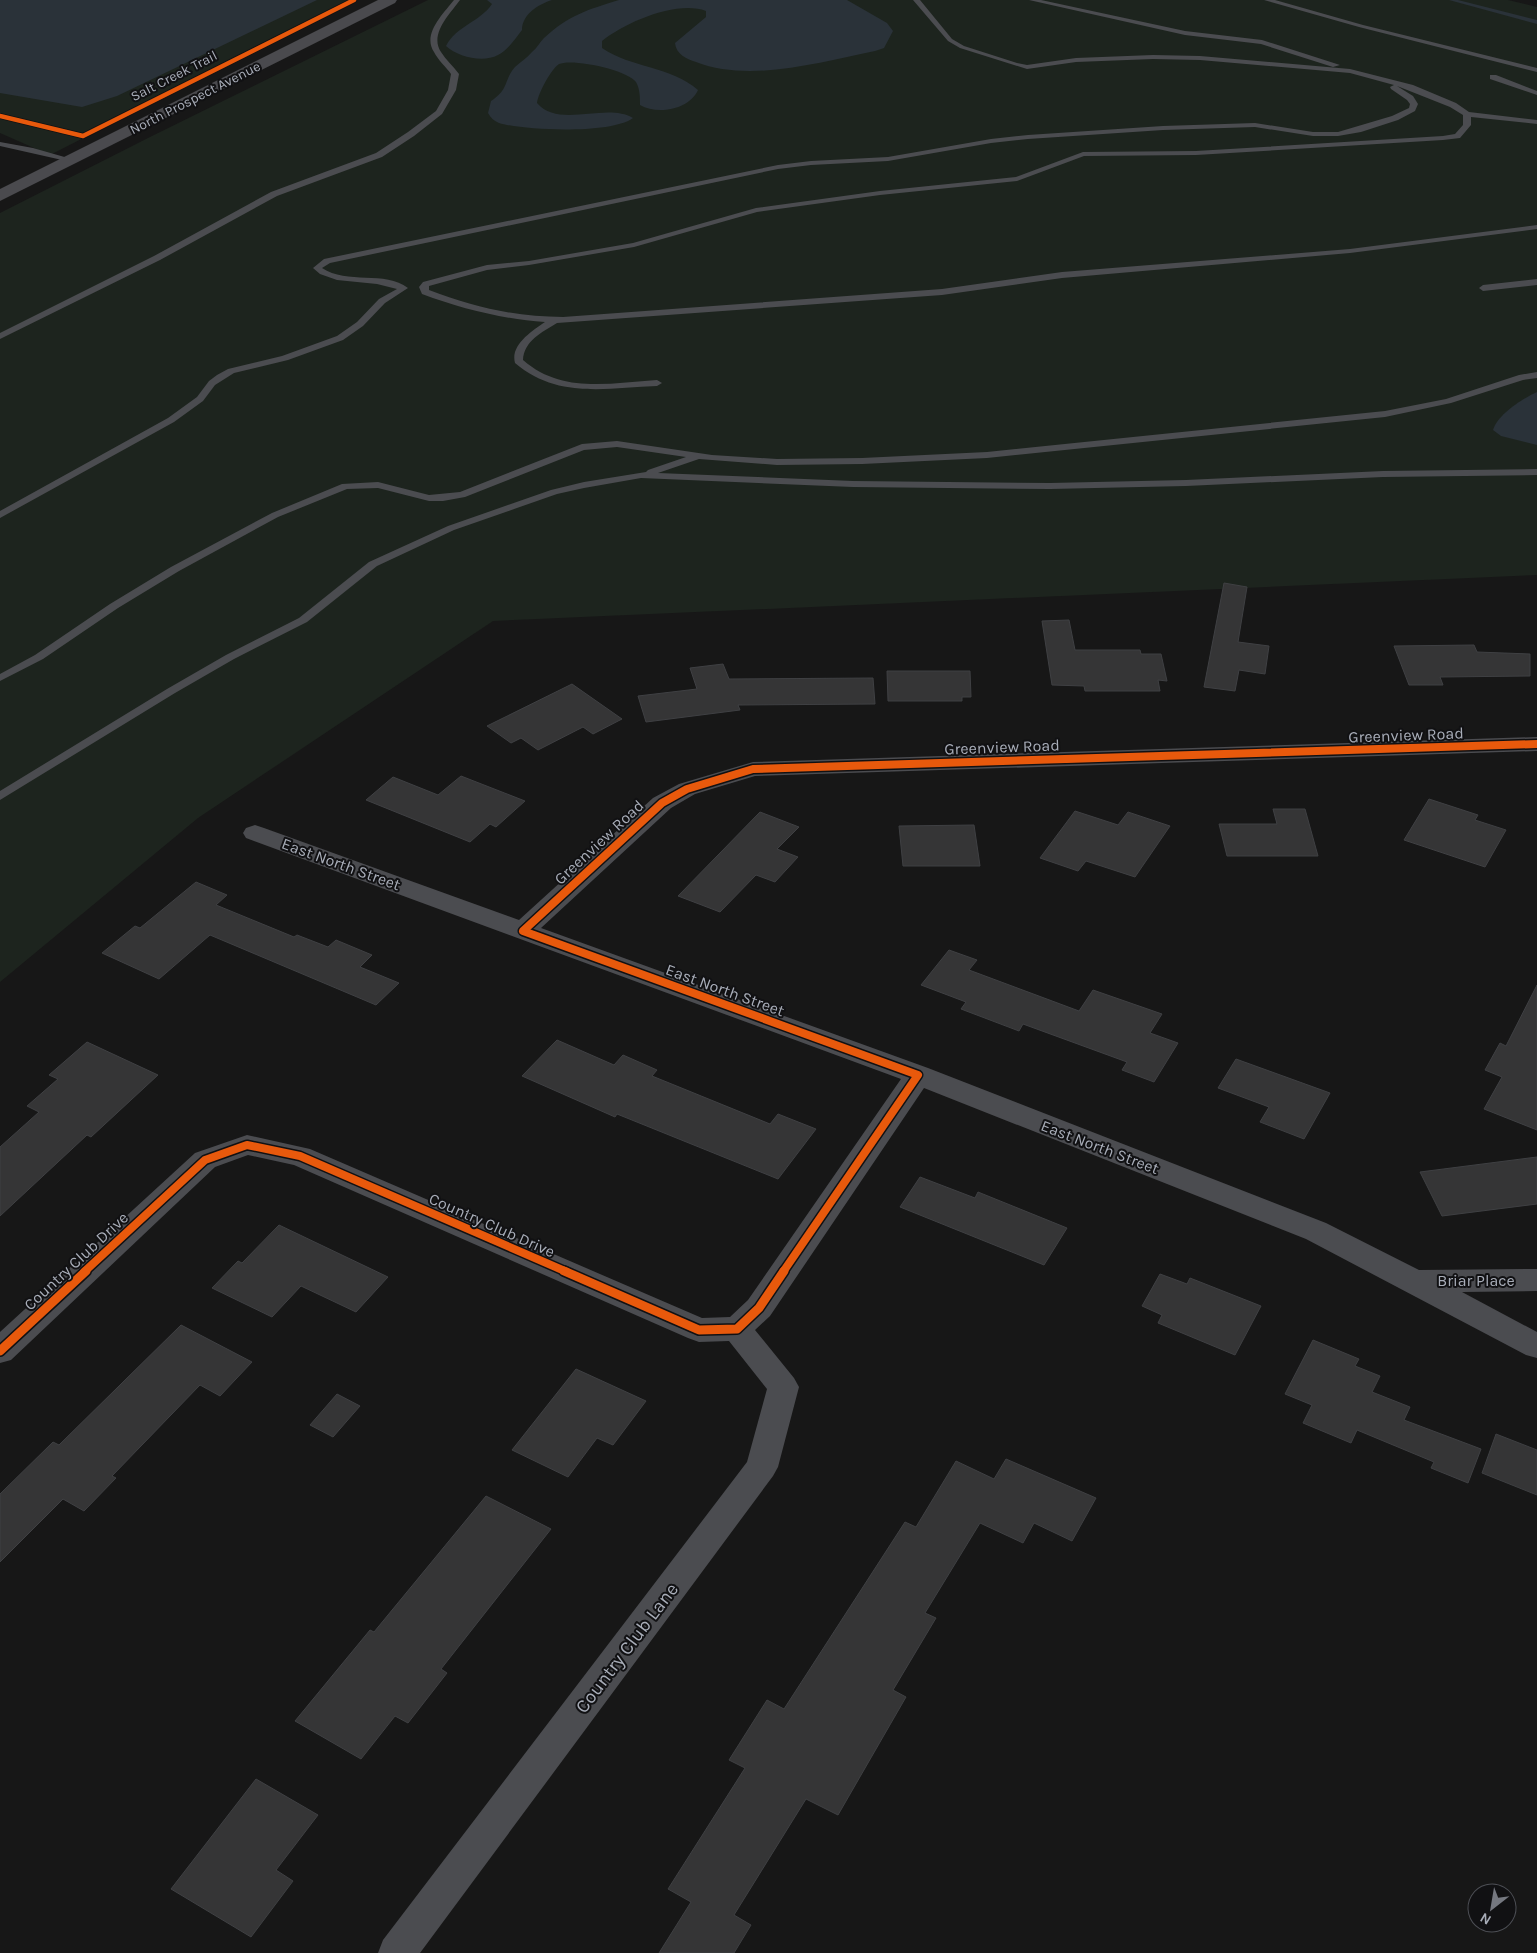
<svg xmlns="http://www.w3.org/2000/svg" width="1537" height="1953" viewBox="0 0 1537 1953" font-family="Karla,sans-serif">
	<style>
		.green { fill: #1d241e }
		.water { fill: #2a3239 }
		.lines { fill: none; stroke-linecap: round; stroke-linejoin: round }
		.stream { fill: #2a3239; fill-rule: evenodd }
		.building { fill: #353536; stroke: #3f4043 }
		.service { fill: #4b4c50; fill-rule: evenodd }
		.minor { fill: #4b4c50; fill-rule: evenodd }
		.secondary { fill: #4a4a4e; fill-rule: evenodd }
		.cycleway-far2-casing { stroke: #111113; stroke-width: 6 }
		.cycleway-far1-casing { stroke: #111113; stroke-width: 11 }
		.cycleway-casing { stroke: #111113; stroke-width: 12 }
		.cycleway-far2 { stroke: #e8590c; stroke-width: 4.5 }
		.cycleway-far1 { stroke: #e8590c; stroke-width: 8 }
		.cycleway { stroke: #e8590c; stroke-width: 9 }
		.labels { text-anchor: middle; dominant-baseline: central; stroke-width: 4; stroke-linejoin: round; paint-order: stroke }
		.far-street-label { font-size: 14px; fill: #a8adb8; stroke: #111113 }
		.street-label { font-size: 16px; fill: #a8adb8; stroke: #111113 }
		.near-street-label { font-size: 19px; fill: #a8adb8; stroke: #111113 }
	</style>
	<rect width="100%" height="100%" fill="#171717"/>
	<g class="green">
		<path d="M0 0H354L50 155 0 133Z"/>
		<path d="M428 0H1508L1537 7V575L493 621 198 818 0 982V213L150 137Z"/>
	</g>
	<g class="water">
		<path d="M0 0H317L117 96 82 107 0 93Z"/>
		<path d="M487 0H552C539 4 522 14 522 30 516 38 507 51 498 55 483 63 458 57 446 46 456 26 480 22 492 4Z"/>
		<path d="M619 0H847L887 23 893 31 884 48 875 51C820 62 750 83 696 62 686 59 676 54 675 43L706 17V11C677 0 626 22 602 41V48C631 68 671 66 698 90 689 110 657 115 640 105 640 97 640 89 636 82 628 70 572 58 559 64 551 69 538 94 537 103 559 129 606 102 633 118 612 134 526 131 499 123 494 121 491 118 488 113L491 101C510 88 503 81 515 67 520 62 527 58 532 52 537 48 540 42 544 38 569 15 587 10 619 0Z"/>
		<path d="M1537 392V445L1501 436 1493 430C1498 414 1522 399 1537 392Z"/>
	</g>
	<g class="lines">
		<path class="stream" d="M1449 0H1458L1537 20V24Z"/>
	</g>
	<g class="building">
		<path d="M1224 583 1247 587 1238 642 1269 646 1265 674 1239 670 1235 691 1204 687Z"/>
		<path d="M1069 620 1075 650H1140L1141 654H1161L1167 681 1158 680 1160 691H1085L1084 686 1052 685 1042 621Z"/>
		<path d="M1474 645 1477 652 1530 654V676L1440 677 1443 685H1409L1394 646Z"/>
		<path d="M723 664 729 679 873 678 875 704 738 705 740 710 646 722 638 696 697 689 690 668Z"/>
		<path d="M887 671H970L971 697H962V701H888Z"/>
		<path d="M572 684 622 719 593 734 583 727 538 750 521 738 511 743 487 726Z"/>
		<path d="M461 776 525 801 496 827 490 824 470 842 366 800 393 777 438 795Z"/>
		<path d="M1429 799 1478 815 1475 820 1506 830 1485 867 1404 840Z"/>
		<path d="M1273 809H1305L1318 856H1227L1219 824H1277Z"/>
		<path d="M1075 811 1118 825 1128 812 1170 826 1135 877 1086 861 1078 871 1040 858Z"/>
		<path d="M760 812 799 827 777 849 798 857 775 882 756 875 720 912 678 896Z"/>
		<path d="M974 825 980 866H903L899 826Z"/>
		<path d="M196 882 227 895 216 905 294 937 297 935 328 947 336 940 372 955 360 967 399 983 376 1005 210 935 159 979 102 953 135 926 140 928Z"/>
		<path d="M949 950 977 960 969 970 1079 1011 1093 990 1162 1014 1150 1033 1178 1043 1154 1082 1122 1070 1127 1062 1023 1024 1019 1031 961 1009 966 1002 921 985Z"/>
		<path d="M1537 985V1130L1484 1109 1502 1077 1485 1070 1500 1043 1506 1046Z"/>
		<path d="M557 1040 614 1065 623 1055 657 1070 652 1076 770 1124 778 1114 816 1129 778 1179 617 1114 615 1117 522 1076Z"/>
		<path d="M87 1042 158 1075 91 1137 87 1135 0 1216V1147L39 1112 27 1106 58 1079 49 1075Z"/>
		<path d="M1236 1059 1330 1093 1304 1139 1260 1122 1269 1107 1218 1088Z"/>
		<path d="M1537 1157V1204L1442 1216 1420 1172Z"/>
		<path d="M920 1177 975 1198 978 1192 1067 1228 1044 1265 900 1207Z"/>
		<path d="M279 1225 388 1277 356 1312 301 1286 272 1317 212 1288 238 1261 242 1263Z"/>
		<path d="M1160 1274 1187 1284 1190 1278 1261 1306 1235 1355 1158 1323 1162 1315 1142 1306Z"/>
		<path d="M181 1325 252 1362 220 1396 200 1385 112 1476 116 1478 84 1511 63 1499 0 1562V1494L53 1442 59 1445Z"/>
		<path d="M1313 1340 1359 1359 1355 1366 1380 1376 1372 1392 1410 1407 1404 1420 1481 1449 1468 1483 1431 1468 1434 1462 1357 1430 1351 1443 1303 1423 1312 1405 1285 1394Z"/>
		<path d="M576 1369 646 1401 613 1445 597 1438 568 1477 512 1450Z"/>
		<path d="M337 1394 360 1406 333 1437 310 1425Z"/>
		<path d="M1496 1434 1537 1450V1495L1482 1473Z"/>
		<path d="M1006 1459 1096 1498 1072 1541 1034 1523 1023 1543 980 1523 925 1613 936 1618 893 1690 906 1697 838 1815 806 1799 734 1915 751 1925 734 1953H659L691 1902 668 1889 745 1768 729 1760 767 1700 784 1709 905 1522 916 1527 956 1461 994 1479Z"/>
		<path d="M486 1496 551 1529 441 1669 447 1673 408 1723 395 1716 361 1759 295 1721 370 1630 374 1632Z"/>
		<path d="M256 1779 318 1815 276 1870 293 1881 251 1937 171 1889Z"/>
	</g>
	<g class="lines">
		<g class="service">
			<path d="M454 0H460C450 14 429 34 441 52 446 60 453 66 459 74L456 90 442 114 414 136 382 157 277 196 160 260 0 339V333L154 256 271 192 376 153 408 132 436 111 448 90 451 74C446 67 438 60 434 52 422 34 443 14 454 0Z"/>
			<path d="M913 0H920L952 39 964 46 1017 63 1027 65 1076 58 1153 55 1200 56 1350 69 1413 85 1456 103 1469 112 1537 120V124L1471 117V125L1460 138 1443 140 1196 155 1084 156 1017 181 880 195 757 212 634 247 529 265 487 270 429 286V290C473 307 516 317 563 317L942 289 1062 272 1350 249 1537 225V229L1350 253 1062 278 942 295 557 323C542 332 524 341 523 360 562 394 609 383 657 380L662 383 657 386C606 388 557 399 515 363 510 345 532 331 545 322 503 319 462 309 422 294L419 287 423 282 487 265 529 261 633 243 756 208 880 191 1016 177 1083 152 1196 151 1443 136 1455 134 1463 125V115L1450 107 1397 86 1413 96 1418 104 1415 111 1398 120 1361 132 1338 136H1313L1255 127 1163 130 1028 139 991 143 888 161 811 165 778 169 330 263 322 268C347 285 385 270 408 288L385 303 363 326 343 340 288 360 234 373 215 385 203 401 174 422 0 518V511L168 418 197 397 209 381 217 375 228 369 282 356 337 336 357 322 379 299 397 289 377 284 337 280 320 274 313 268 324 259 778 165 811 161 888 157 991 139 1028 135 1163 126 1255 123 1313 132H1338L1392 116 1409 108 1410 104 1407 100 1391 89 1390 87 1394 85 1350 73 1200 60 1153 59 1076 62 1027 69 960 48 948 41Z"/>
			<path d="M1029 0H1041L1185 31 1262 40 1340 65 1333 67 1261 44 1185 35Z"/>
			<path d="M1264 0H1275L1363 25 1537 68V72L1359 27Z"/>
			<path d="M1490 75H1496L1537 91V95L1490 79Z"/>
			<path d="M0 142 33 148 75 160 71 162 0 146Z"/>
			<path d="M1537 279V285L1483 291 1479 288 1483 285Z"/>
			<path d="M1537 372V378L1523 380 1451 403 1385 417 987 458 862 464 777 465 699 459 658 473 853 481 1050 483 1186 480 1383 471 1537 469V475L1383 477 1186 486 1050 489 853 487 641 478 584 488 557 494 454 530 377 566 307 622 234 659 175 693 0 800V791L167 689 226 655 299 618 369 562 448 526 551 490 584 482 646 472 648 470 686 457 617 447 584 450 465 497 443 501H429L378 488 347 489 278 517 179 571 118 608 43 659 0 681V674L35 655 110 604 171 567 272 513 342 484 378 482 429 495 460 492 582 444 617 441 712 455 777 459 862 458 987 452 1385 411 1446 399 1519 375Z"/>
		</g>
		<path class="minor" d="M1537 737V751L755 776 695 794 671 808 541 928 928 1068 1326 1223 1419 1270 1537 1269V1291L1462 1292 1537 1332V1358L1526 1355 1306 1239 924 1088 770 1316 755 1330 794 1378 799 1387 778 1467 773 1476 420 1953H378L383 1940 747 1462 767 1389 729 1341 699 1342 688 1338 294 1165 248 1155 215 1167 11 1360 0 1363V1332L195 1153 247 1135 310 1149 702 1318 730 1317 748 1300 901 1079 246 838 243 833 246 828 255 825 264 828 519 920 653 798 679 784 753 762Z"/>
		<path class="secondary" d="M378 0H397L395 3 0 201V189Z"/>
		<defs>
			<path id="cycleway-far2" d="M0 116 83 136 354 0"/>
			<g id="cycleway-far1">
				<path d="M84 1272 205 1160 247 1145 300 1156 567 1272"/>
				<path d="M783 1272 918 1075 523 931 662 803 687 789 753 769 1537 744"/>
			</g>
			<g id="cycleway">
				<path d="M564 1271 699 1330 737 1329 759 1308 784 1271"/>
				<path d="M0 1351 86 1271"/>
			</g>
		</defs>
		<use href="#cycleway-far2" class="cycleway-far2-casing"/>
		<use href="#cycleway-far1" class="cycleway-far1-casing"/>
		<use href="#cycleway" class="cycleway-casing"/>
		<use href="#cycleway-far2" class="cycleway-far2"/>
		<use href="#cycleway-far1" class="cycleway-far1"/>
		<use href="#cycleway" class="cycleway"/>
	</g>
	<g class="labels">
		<g class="far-street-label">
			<text transform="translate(174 76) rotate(-27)">Salt Creek Trail</text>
			<text transform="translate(195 98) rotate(-27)">North Prospect Avenue</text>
		</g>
		<g class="street-label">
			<text transform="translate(1406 735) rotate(-2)">Greenview Road</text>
			<text transform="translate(1002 747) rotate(-2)">Greenview Road</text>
			<text transform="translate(599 842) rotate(-43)">Greenview Road</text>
			<text transform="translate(341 864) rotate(20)">East North Street</text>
			<text transform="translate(725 990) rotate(20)">East North Street</text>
			<text transform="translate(1100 1147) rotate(21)">East North Street</text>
			<text transform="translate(492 1225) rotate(24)">Country Club Drive</text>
			<text transform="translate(76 1261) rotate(-43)">Country Club Drive</text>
			<text x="1476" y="1280">Briar Place</text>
		</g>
		<g class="near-street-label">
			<text transform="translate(627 1648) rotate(-53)">Country Club Lane</text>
		</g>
	</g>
	<g transform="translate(1492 1908) rotate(211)"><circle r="24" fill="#111113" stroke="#4d4f55"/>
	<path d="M0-4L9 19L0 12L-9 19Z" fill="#757880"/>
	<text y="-8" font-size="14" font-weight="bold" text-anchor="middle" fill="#a8adb8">N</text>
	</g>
</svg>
